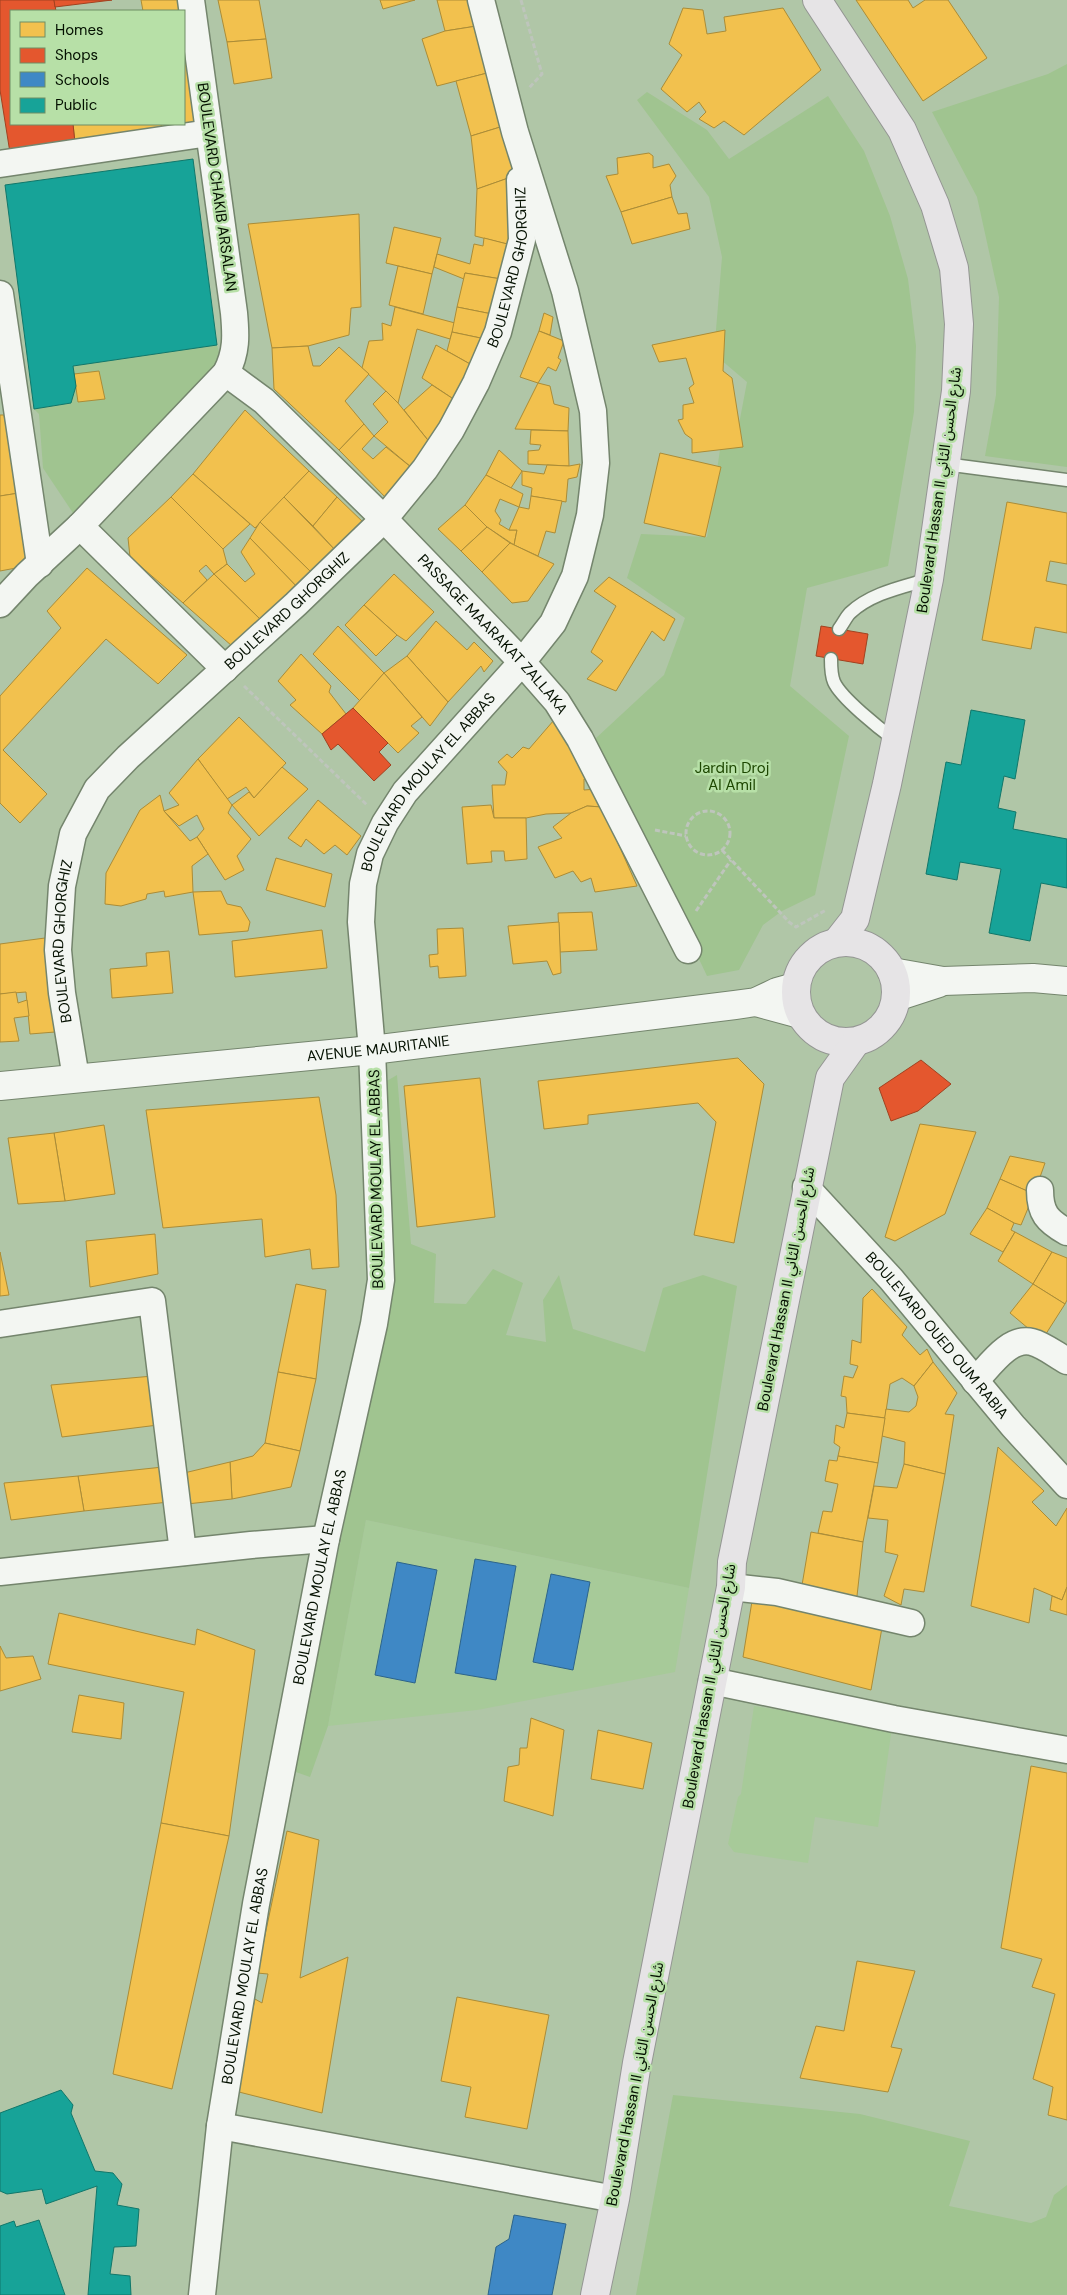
<svg xmlns="http://www.w3.org/2000/svg" width="1067" height="2295" viewBox="0 0 1067 2295" font-family="'DM Sans','Noto Sans Arabic',sans-serif">
	<style>
		.built { fill: #a7ca99 }
		.green { fill: #a0c490 }
		.homes { fill: #f2c14e; stroke: #ab8c37 }
		.shops { fill: #e4572e; stroke: #a14220 }
		.schools { fill: #3f88c5; stroke: #2d648a }
		.public { fill: #17a398; stroke: #11776a }
		.lines { fill: none; stroke-linecap: round; stroke-linejoin: round }
		.lane-casing { stroke: #74856d; stroke-width: 15 }
		.street-casing { stroke: #74856d; stroke-width: 29 }
		.secondary-casing { stroke: #74856d; stroke-width: 30 }
		.primary-casing { stroke: #949693; stroke-width: 30 }
		.path { stroke: #bec5bc; stroke-width: 3; stroke-dasharray: 5 2.5; stroke-linecap: butt }
		.lane { stroke: #f3f6f2; stroke-width: 12 }
		.street { stroke: #f3f6f2; stroke-width: 26 }
		.secondary { stroke: #f3f6f2; stroke-width: 28 }
		.primary { stroke: #e6e4e6; stroke-width: 28 }
		.labels { text-anchor: middle; dominant-baseline: central; stroke-width: 5; stroke-linejoin: round; paint-order: stroke }
		.street-label { font-size: 15px; fill: #041000; stroke: #b7e0a7 }
		.park-label { font-size: 15px; fill: #1d4701; stroke: #b7e0a7 }
	</style>
	<rect width="100%" height="100%" fill="#b0c6a7"/>
	<g class="built">
		<path d="M366 1520 689 1588 675 1672 477 1710 328 1726Z"/>
		<path d="M754 1706 892 1727 878 1827 815 1817 808 1863 734 1852 728 1844 738 1797 741 1794Z"/>
	</g>
	<g class="green">
		<path d="M1067 64V467L985 456 996 395 999 297 977 197 932 112 1048 74Z"/>
		<path d="M647 92 707 130 729 159 828 96 864 151 890 216 908 279 916 346 914 412 888 566 807 588 790 686 849 736 815 895 782 911 763 925 739 970 707 976 595 739 664 675 685 618 627 578 641 534 707 537 721 443 735 445 747 382 714 354 722 257 709 197 637 100Z"/>
		<path d="M217 345 223 365 73 513 43 468 39 414 34 409 71 403 76 387 78 402 104 398 99 371 74 374 73 366Z"/>
		<path d="M397 1075 411 1244 436 1254 434 1303 466 1304 493 1269 523 1283 506 1335 546 1342 543 1300 559 1275 573 1329 645 1352 663 1288 703 1275 737 1286 689 1588 366 1520 328 1726 310 1777 293 1771 393 1288 385 1082Z"/>
		<path d="M673 2095 860 2114 970 2141 949 2206 1031 2223 1046 2217 1054 2195 1067 2185V2295H636Z"/>
	</g>
	<g class="homes">
		<path d="M141 0H183L206 130 162 134 160 124H184V11H143Z"/>
		<path d="M218 0H259L266 39 227 42Z"/>
		<path d="M380 0H415L383 9Z"/>
		<path d="M437 0H476L483 25 445 31Z"/>
		<path d="M856 0H908L913 8 925 0H948L987 58 923 101Z"/>
		<path d="M683 8 703 10 707 34 726 31 724 17 783 8 821 70 744 135 724 121 714 128 699 119 706 112 699 102 687 112 661 89 682 55 669 44Z"/>
		<path d="M483 25 495 71 437 86 422 39 445 31Z"/>
		<path d="M266 39 272 78 234 84 227 42Z"/>
		<path d="M495 71 510 124 471 136 456 81Z"/>
		<path d="M73 124H161L163 139 76 152Z"/>
		<path d="M510 124 514 176 477 189 471 136Z"/>
		<path d="M649 153 653 156V168L669 164 676 176 670 185 672 197 621 212 606 176 618 174 617 158Z"/>
		<path d="M514 176 515 246 475 236 477 189Z"/>
		<path d="M672 197 678 214 687 213 690 229 632 244 621 212Z"/>
		<path d="M359 214 361 307 351 308 349 335 308 346 272 348 248 224Z"/>
		<path d="M394 227 441 238 432 274 386 263Z"/>
		<path d="M484 238 515 246 507 280 465 273 464 279 434 267 437 254 470 264 474 244 483 246Z"/>
		<path d="M398 266 432 274 423 314 389 305Z"/>
		<path d="M465 273 507 280 497 315 457 307Z"/>
		<path d="M395 307 455 323 450 339 417 329 398 403 362 368 369 341 383 340 382 323 391 326Z"/>
		<path d="M457 307 497 315 490 340 452 332Z"/>
		<path d="M544 313 553 317 550 335 539 331Z"/>
		<path d="M725 330 723 371 732 378 743 447 692 453V439L685 434 678 420 683 419V405L694 403 689 388 694 384 686 358 659 362 652 345Z"/>
		<path d="M539 331 564 341 558 358 561 360 556 371 548 367 538 383 520 377Z"/>
		<path d="M452 332 490 340 479 369 447 351Z"/>
		<path d="M436 345 479 369 464 406 422 378Z"/>
		<path d="M308 346 313 366H320L339 347 369 374 345 401 364 424 339 450 274 389 272 348Z"/>
		<path d="M99 371 105 399 78 402 74 374Z"/>
		<path d="M538 383 550 386 554 404 569 408 568 431 515 429Z"/>
		<path d="M432 385 464 406 435 449 404 410Z"/>
		<path d="M386 391 398 403 435 449 417 472 374 436 388 422 373 404Z"/>
		<path d="M245 410 309 471 255 528 193 474Z"/>
		<path d="M0 415H4L19 493 0 496Z"/>
		<path d="M364 424 374 436 362 449 373 459 386 447 417 472 390 502 339 450Z"/>
		<path d="M531 430 568 431 569 466 528 464V451L539 450 541 445 530 444Z"/>
		<path d="M499 450 522 471 511 488 486 475Z"/>
		<path d="M660 453 721 467 705 537 644 523Z"/>
		<path d="M580 464 577 477 568 479 566 502 531 496 532 488 522 485V471L544 474 547 465 569 466Z"/>
		<path d="M309 471 337 497 313 526 284 497Z"/>
		<path d="M193 474 250 524 223 549 171 497Z"/>
		<path d="M486 475 523 494 519 507 500 499 495 511 501 520 499 524 509 530H517L514 545 487 527 465 505Z"/>
		<path d="M19 493 33 553 16 568 0 571V496Z"/>
		<path d="M531 496 562 501 555 533 546 531 538 556 514 545 517 530H509L519 507 529 509Z"/>
		<path d="M171 497 223 549 227 564 214 574 206 565 199 571 207 580 183 603 130 557 128 538Z"/>
		<path d="M284 497 337 552 313 574 260 522Z"/>
		<path d="M337 497 366 525 337 552 313 526Z"/>
		<path d="M1007 502 1067 513V564L1050 561 1046 581 1067 585V633L1035 627 1031 649 982 640Z"/>
		<path d="M465 505 487 527 461 551 438 529Z"/>
		<path d="M260 522 313 574 299 589 250 538Z"/>
		<path d="M487 527 510 543 482 572 461 551Z"/>
		<path d="M250 538 299 589 263 622 214 574 227 564 245 582 255 574 241 552Z"/>
		<path d="M510 543 554 564 528 601 512 603 482 572Z"/>
		<path d="M87 568 187 655 158 684 106 639 3 750 47 794 20 823 0 803V696L61 628 47 611Z"/>
		<path d="M214 574 263 622 232 646 183 603Z"/>
		<path d="M394 574 434 612 406 641 397 635 364 605Z"/>
		<path d="M609 577 675 619 664 641 652 631 616 691 587 679 603 661 591 652 616 606 594 591Z"/>
		<path d="M364 605 397 635 376 656 345 625Z"/>
		<path d="M436 621 467 650 474 642 493 661 484 672 481 666 448 702 407 656Z"/>
		<path d="M338 626 384 673 360 701 313 654Z"/>
		<path d="M301 654 331 686 329 692 346 714 322 734 290 705 296 700 278 681Z"/>
		<path d="M407 656 448 702 430 726 384 673Z"/>
		<path d="M384 673 422 717 411 726 419 733 398 753 353 708Z"/>
		<path d="M239 717 286 763 254 798 246 787 227 799 198 759Z"/>
		<path d="M554 720 590 780 584 779V790L598 789 602 807 587 806 571 813 546 814 526 818H494L492 785H505L507 772 498 762 507 754 512 758 523 747 529 749Z"/>
		<path d="M198 759 232 805 228 813 251 839 237 856 244 870 225 880 197 837 204 829 197 815 179 826 164 811 179 805 169 793Z"/>
		<path d="M282 767 308 789 259 836 232 805 249 792 254 798Z"/>
		<path d="M160 795 164 811 190 841 197 837 208 854 192 866 193 892 165 897 164 891 147 894 146 899 121 906 105 904 106 873 140 810Z"/>
		<path d="M318 800 361 836 347 855 335 845 324 854 306 839 301 847 288 838Z"/>
		<path d="M491 805 494 818H526L527 859 505 861 504 851H491L492 862 467 864 462 807Z"/>
		<path d="M587 806 602 807 637 886 595 892 591 878 581 882 573 871 555 878 538 847 562 838 553 827 571 813Z"/>
		<path d="M276 858 332 874 325 907 266 890Z"/>
		<path d="M221 891 227 904 241 907 250 922 248 931 199 935 193 892Z"/>
		<path d="M592 912 597 950 560 952 558 913Z"/>
		<path d="M559 922 561 973 553 975 547 961 513 964 508 926Z"/>
		<path d="M463 928 466 976 439 978 438 966 430 967 429 955 438 954 437 929Z"/>
		<path d="M322 930 327 968 235 977 232 941Z"/>
		<path d="M45 938 55 1032 30 1034 26 992 0 994V944Z"/>
		<path d="M169 951 173 993 112 998 110 969 147 966 146 953Z"/>
		<path d="M16 992 18 1003 27 1000 29 1016 14 1018 19 1041 0 1042V994Z"/>
		<path d="M738 1058 764 1084 734 1243 694 1235 716 1122 698 1103 588 1115V1124L544 1129 538 1081Z"/>
		<path d="M480 1078 495 1217 417 1227 404 1086Z"/>
		<path d="M319 1097 336 1195 339 1267 312 1269 310 1249 265 1257 262 1219 163 1228 146 1110Z"/>
		<path d="M920 1124 976 1132 945 1214 895 1241 885 1237Z"/>
		<path d="M104 1125 115 1194 65 1201 54 1133Z"/>
		<path d="M54 1133 65 1201 18 1204 8 1138Z"/>
		<path d="M1010 1156 1045 1163 1034 1194 1000 1179Z"/>
		<path d="M1000 1179 1034 1194 1021 1225 1014 1223 987 1208Z"/>
		<path d="M987 1208 1014 1223 1011 1230 1015 1232 1003 1252 970 1234Z"/>
		<path d="M1015 1232 1052 1252 1033 1284 998 1261Z"/>
		<path d="M155 1234 158 1274 90 1287 86 1241Z"/>
		<path d="M0 1252 9 1295 0 1296Z"/>
		<path d="M1052 1252 1067 1258V1300L1065 1304 1033 1284Z"/>
		<path d="M296 1284 326 1290 316 1379 278 1372Z"/>
		<path d="M1033 1284 1065 1304 1042 1340 1010 1313Z"/>
		<path d="M872 1289 907 1327 902 1335 920 1355 927 1349 933 1362 914 1386 902 1378 890 1384 885 1418 847 1413 846 1397 841 1396 844 1376 853 1378 858 1366 850 1364 852 1340 861 1343 863 1298Z"/>
		<path d="M933 1362 957 1393 945 1414 954 1415 945 1474 904 1464 905 1442 882 1436 886 1409 909 1412 916 1406 918 1397 914 1386Z"/>
		<path d="M278 1372 316 1379 300 1451 265 1443Z"/>
		<path d="M153 1376 158 1425 62 1437 51 1385Z"/>
		<path d="M847 1413 885 1418 878 1463 838 1456 840 1447 834 1443 836 1425 844 1428Z"/>
		<path d="M265 1443 300 1451 291 1487 232 1499 230 1462 253 1456Z"/>
		<path d="M998 1447 1044 1491 1032 1502 1056 1526 1067 1508V1587L1062 1600 1034 1588 1029 1623 971 1606Z"/>
		<path d="M838 1456 878 1463 863 1542 818 1533 823 1511 832 1512 838 1484 825 1481 829 1460 837 1461Z"/>
		<path d="M230 1462 232 1499 187 1504 184 1473Z"/>
		<path d="M904 1464 945 1474 924 1592 904 1589 901 1605 884 1596 898 1555 885 1552 888 1520 868 1518 874 1486 897 1488Z"/>
		<path d="M163 1467 169 1502 84 1511 78 1476Z"/>
		<path d="M78 1476 84 1511 11 1520 4 1483Z"/>
		<path d="M811 1532 863 1542 856 1605 801 1591Z"/>
		<path d="M1067 1587V1615L1050 1610 1052 1596 1062 1600Z"/>
		<path d="M753 1595 883 1622 871 1690 743 1657Z"/>
		<path d="M59 1613 195 1645 197 1629 255 1650 229 1836 161 1823 184 1692 48 1664Z"/>
		<path d="M0 1646 6 1658 33 1656 41 1679 0 1691Z"/>
		<path d="M79 1695 124 1703 121 1739 72 1732Z"/>
		<path d="M531 1718 564 1730 553 1816 504 1801 508 1767 519 1765 520 1748H527Z"/>
		<path d="M598 1730 652 1743 643 1789 591 1779Z"/>
		<path d="M1031 1766 1067 1773V2120L1048 2115 1053 2087 1033 2079 1055 1994 1032 1987 1042 1959 1001 1948Z"/>
		<path d="M161 1823 229 1836 172 2089 113 2074Z"/>
		<path d="M287 1831 319 1840 300 1978 348 1957 322 2113 235 2091 255 1999 262 2003 268 1974 257 1973Z"/>
		<path d="M857 1961 915 1971 891 2047 902 2049 888 2092 800 2078 816 2026 844 2031Z"/>
		<path d="M457 1997 549 2015 527 2129 465 2117 471 2087 441 2081Z"/>
	</g>
	<g class="shops">
		<path d="M0 0H54L56 11H11V124H73L76 152 11 159 0 90Z"/>
		<path d="M54 0H112L55 7Z"/>
		<path d="M821 626 868 634 863 664 816 656Z"/>
		<path d="M353 708 388 743 379 752 391 765 374 781 338 744 331 750 322 734Z"/>
		<path d="M921 1060 951 1084 918 1111 891 1121 879 1088Z"/>
	</g>
	<g class="schools">
		<path d="M475 1559 516 1566 496 1680 455 1673Z"/>
		<path d="M397 1562 437 1570 415 1683 375 1675Z"/>
		<path d="M551 1574 590 1582 573 1670 533 1662Z"/>
		<path d="M514 2215 566 2224 552 2295H488L496 2247 509 2239Z"/>
	</g>
	<g class="public">
		<path d="M193 159 217 345 73 366 76 386 71 403 34 409 5 185Z"/>
		<path d="M971 710 1025 720 1015 779 1004 776 998 808 1016 812 1013 829 1067 839V888L1041 883 1030 941 989 933 1001 869 960 862 957 880 926 874 946 762 961 765Z"/>
		<path d="M61 2090 73 2105 71 2113 95 2171 113 2173 122 2184 117 2205 139 2209 136 2246 114 2247 110 2274 130 2276 131 2295H88L97 2186 46 2204 42 2189 7 2194 0 2191V2113Z"/>
		<path d="M39 2220 65 2295H0V2226L14 2221 16 2227Z"/>
	</g>
	<g class="lines">
		<defs>
			<g id="lane">
				<path d="M945 464 1067 480"/>
				<path d="M839 629C843 624 846 617 850 613 871 593 903 587 929 579"/>
				<path d="M831 659C831 667 831 675 834 682 841 698 880 729 895 740"/>
			</g>
			<g id="street">
				<path d="M0 164 209 133"/>
				<path d="M0 294 40 564"/>
				<path id="s1" d="M226 373 264 401 384 519 522 662 557 702 580 739 688 950"/>
				<path d="M80 526 225 669"/>
				<path d="M0 604 27 575 80 526 226 373C237 352 236 335 234 313L191 0"/>
				<path id="s2" d="M76 1078 62 993 58 950 62 886 73 834 97 789 128 757 296 604 384 519 425 469 451 430 476 383 498 332 522 240 520 180"/>
				<path id="s3" d="M806 1187 891 1279 1013 1426 1067 1485"/>
				<path d="M1040 1190C1040 1213 1047 1221 1067 1232"/>
				<path d="M0 1324 152 1301 183 1552"/>
				<path d="M975 1381C989 1367 1009 1336 1032 1342 1044 1345 1056 1355 1067 1361"/>
				<path d="M0 1572 251 1545 326 1539"/>
				<path d="M731 1587 777 1592 911 1623"/>
				<path d="M712 1681 894 1719 1067 1750"/>
				<path d="M220 2126 615 2199"/>
				<path id="s4" d="M202 2295 220 2126 256 1904 326 1539 374 1324 381 1280 372 1050 361 922 363 884 370 854 385 823 405 792 522 662 553 623 575 576 590 515 596 463 593 411 565 291 515 132 481 0"/>
			</g>
			<g id="secondary">
				<path d="M892 972 943 981 1033 978 1067 981"/>
				<path d="M896 997 939 983"/>
				<path d="M756 1002 800 1014"/>
				<path id="s5" d="M0 1086 372 1050 735 1005 756 1002 777 992 795 987"/>
			</g>
			<g id="primary">
				<path d="M817 0 902 130 935 205 954 268 959 324 956 391 929 579 887 784 855 919 837 942"/>
				<circle cx="846" cy="992" r="50"/>
				<path d="M595 2295 615 2199 637 2063 731 1587 732 1562 830 1078 855 1043"/>
			</g>
		</defs>
		<use href="#lane" class="lane-casing"/>
		<use href="#street" class="street-casing"/>
		<use href="#secondary" class="secondary-casing"/>
		<use href="#primary" class="primary-casing"/>
		<g class="path">
			<path d="M521 0 542 74 529 88"/>
			<path d="M244 686 367 805"/>
			<circle cx="708" cy="833" r="22"/>
			<path d="M655 830 686 836"/>
			<path d="M722 850 789 922 796 927 826 910"/>
			<path d="M696 911 731 860"/>
		</g>
		<use href="#lane" class="lane"/>
		<use href="#street" class="street"/>
		<use href="#secondary" class="secondary"/>
		<use href="#primary" class="primary"/>
	</g>
	<g class="labels">
		<g class="street-label">
			<text transform="translate(217 187) rotate(82)">BOULEVARD CHAKIB ARSALAN</text>
			<text stroke="none"><textPath href="#s2" startOffset="978">BOULEVARD GHORGHIZ</textPath></text>
			<text transform="translate(939 490) rotate(-82)">Boulevard Hassan II شارع الحسن الثاني</text>
			<text stroke="none"><textPath href="#s2" startOffset="558">BOULEVARD GHORGHIZ</textPath></text>
			<text stroke="none"><textPath href="#s1" startOffset="374">PASSAGE MAARAKAT ZALLAKA</textPath></text>
			<text stroke="none"><textPath href="#s4" startOffset="1551">BOULEVARD MOULAY EL ABBAS</textPath></text>
			<text stroke="none"><textPath href="#s2" startOffset="138">BOULEVARD GHORGHIZ</textPath></text>
			<text stroke="none"><textPath href="#s5" startOffset="380">AVENUE MAURITANIE</textPath></text>
			<text transform="translate(376 1179) rotate(-91)">BOULEVARD MOULAY EL ABBAS</text>
			<text transform="translate(786 1289) rotate(-79)">Boulevard Hassan II شارع الحسن الثاني</text>
			<text stroke="none"><textPath href="#s3" startOffset="198">BOULEVARD OUED OUM RABIA</textPath></text>
			<text stroke="none"><textPath href="#s4" startOffset="728">BOULEVARD MOULAY EL ABBAS</textPath></text>
			<text transform="translate(709 1686) rotate(-80)">Boulevard Hassan II شارع الحسن الثاني</text>
			<text stroke="none"><textPath href="#s4" startOffset="322">BOULEVARD MOULAY EL ABBAS</textPath></text>
			<text transform="translate(635 2084) rotate(-79)">Boulevard Hassan II شارع الحسن الثاني</text>
		</g>
		<g class="park-label">
			<text x="732" y="768">Jardin Droj<tspan x="732" dy="17">Al Amil</tspan></text>
		</g>
	</g>
	<rect x="10" y="10" width="175" height="115" fill="#b7e0a7" stroke="#6f8d64"/>
	<rect x="20" y="22" width="25" height="15" fill="#f2c14e" stroke="#6f8d64"/>
	<text x="55" y="35" font-size="15" fill="#041000">Homes</text>
	<rect x="20" y="48" width="25" height="15" fill="#e4572e" stroke="#6f8d64"/>
	<text x="55" y="60" font-size="15" fill="#041000">Shops</text>
	<rect x="20" y="72" width="25" height="15" fill="#3f88c5" stroke="#6f8d64"/>
	<text x="55" y="85" font-size="15" fill="#041000">Schools</text>
	<rect x="20" y="98" width="25" height="15" fill="#17a398" stroke="#6f8d64"/>
	<text x="55" y="110" font-size="15" fill="#041000">Public</text>
</svg>
